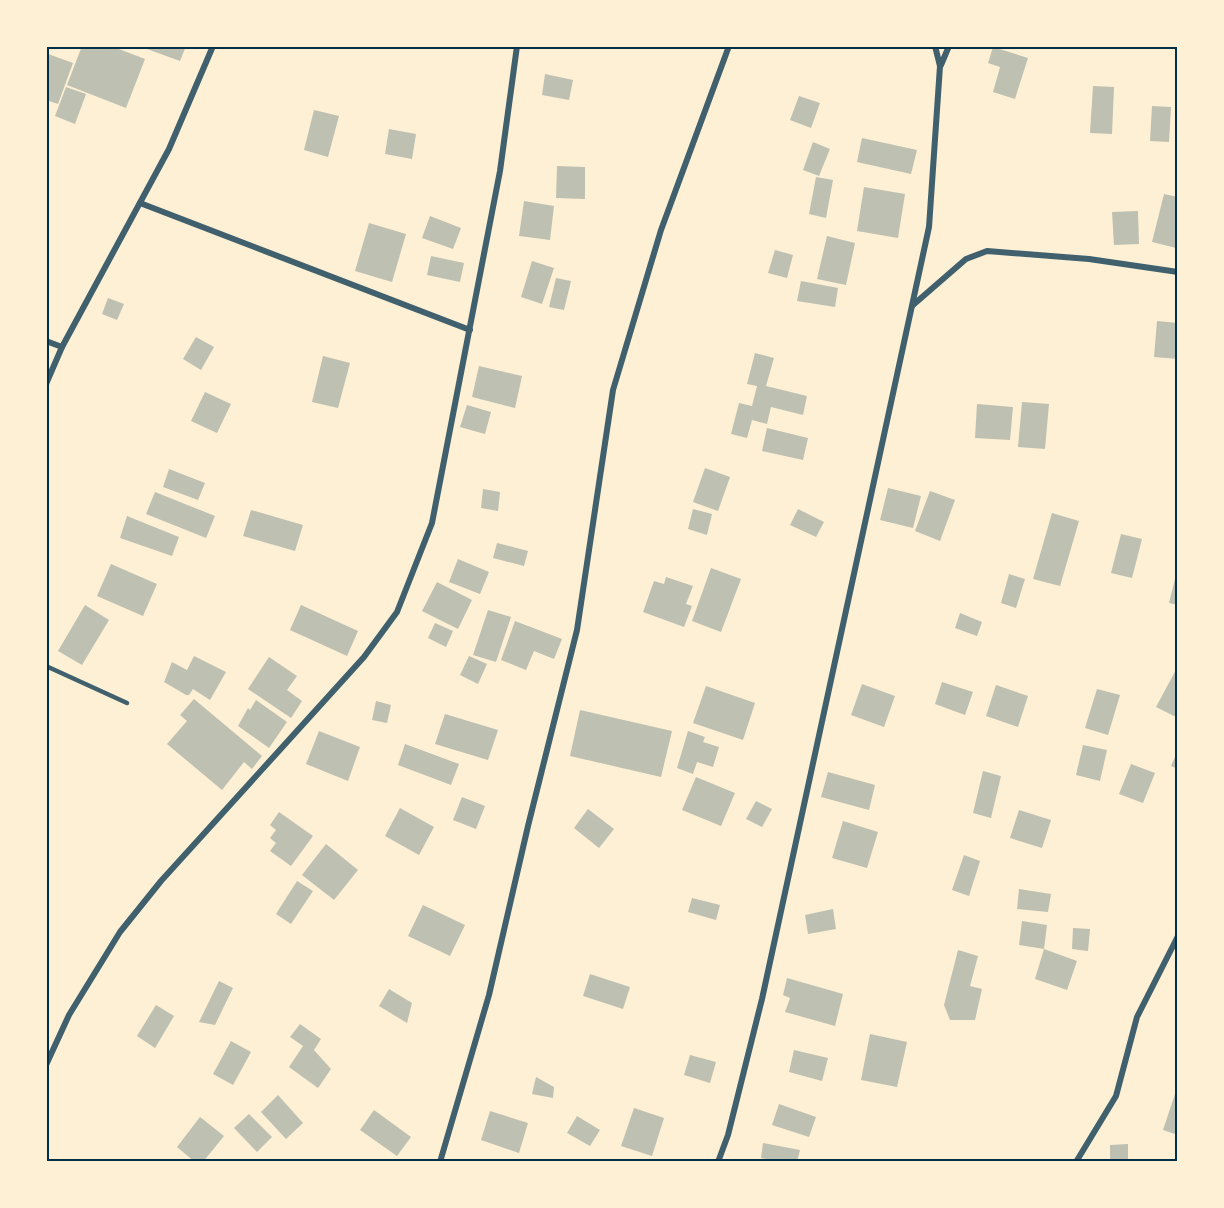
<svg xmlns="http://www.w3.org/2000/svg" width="1224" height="1208" viewBox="0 0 1224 1208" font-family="'IBM Plex Sans',sans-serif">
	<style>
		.building { fill: #bec0b2 }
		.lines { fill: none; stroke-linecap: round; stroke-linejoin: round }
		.service { stroke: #3f606c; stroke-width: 4.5 }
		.minor { stroke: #3f606c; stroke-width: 6 }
		.neatline { fill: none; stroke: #003049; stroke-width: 2 }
	</style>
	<rect width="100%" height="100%" fill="#fdf0d5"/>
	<g class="building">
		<path d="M82 46H111L145 59 126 108 67 85Z"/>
		<path d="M148 46H186L180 61 147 49Z"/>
		<path d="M993 47 1028 58 1015 99 993 92 1000 67 988 63Z"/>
		<path d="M48 54 73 63 58 104 46 100Z"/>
		<path d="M545 74 573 80 569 100 542 95Z"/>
		<path d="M1093 86 1114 87 1112 134 1090 133Z"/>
		<path d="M66 87 86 94 75 124 55 116Z"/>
		<path d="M799 96 820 103 811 128 790 120Z"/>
		<path d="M1152 106 1171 107 1169 142 1150 141Z"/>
		<path d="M314 110 339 116 328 157 304 150Z"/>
		<path d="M389 129 416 134 412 159 385 154Z"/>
		<path d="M862 138 917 150 911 174 857 162Z"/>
		<path d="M813 142 830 149 819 176 803 170Z"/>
		<path d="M557 166 585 167V199L556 198Z"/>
		<path d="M816 177 833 180 826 218 809 214Z"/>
		<path d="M864 187 905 194 898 238 857 231Z"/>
		<path d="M1164 194 1178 197 1176 248 1152 242Z"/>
		<path d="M524 201 554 206 550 240 519 236Z"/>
		<path d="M1138 211 1139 244 1114 245 1112 212Z"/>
		<path d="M430 216 461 228 453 249 422 238Z"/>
		<path d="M369 223 406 234 392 282 355 271Z"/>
		<path d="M827 236 855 243 846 285 817 279Z"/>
		<path d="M775 250 793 255 787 278 768 273Z"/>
		<path d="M431 256 464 263 460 282 427 275Z"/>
		<path d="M532 261 554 268 542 304 521 297Z"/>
		<path d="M556 278 571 281 564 310 549 307Z"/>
		<path d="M801 281 838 288 835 307 797 301Z"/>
		<path d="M108 298 124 304 117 320 102 314Z"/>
		<path d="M1157 321 1178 323V359L1154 357Z"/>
		<path d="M196 337 214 347 201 370 183 359Z"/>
		<path d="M755 353 774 358 766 386 807 396 803 415 771 407 767 424 752 420 747 438 731 434 739 403 752 406 757 386 747 384Z"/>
		<path d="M323 356 350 363 338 408 312 402Z"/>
		<path d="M479 366 522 376 515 408 472 397Z"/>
		<path d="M205 392 231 404 217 433 191 421Z"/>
		<path d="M1022 402 1049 404 1045 449 1018 447Z"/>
		<path d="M977 404 1013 407 1010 440 975 438Z"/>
		<path d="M467 405 491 412 485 434 460 427Z"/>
		<path d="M767 428 808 438 803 460 762 451Z"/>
		<path d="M705 468 730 477 718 511 693 502Z"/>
		<path d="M169 469 205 483 198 500 163 487Z"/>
		<path d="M888 488 921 496 913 528 880 520Z"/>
		<path d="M483 489 500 492 498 511 481 508Z"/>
		<path d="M930 491 955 500 940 541 915 531Z"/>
		<path d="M155 492 215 516 206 538 146 514Z"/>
		<path d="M693 509 712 514 707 535 688 529Z"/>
		<path d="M798 509 824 522 816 537 790 525Z"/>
		<path d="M251 510 303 525 295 551 243 536Z"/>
		<path d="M1052 513 1079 521 1060 586 1033 579Z"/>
		<path d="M127 516 179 537 172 556 120 538Z"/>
		<path d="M1121 534 1142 539 1132 578 1111 573Z"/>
		<path d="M497 543 528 551 524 566 493 558Z"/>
		<path d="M458 559 489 572 480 594 449 582Z"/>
		<path d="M111 564 157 584 143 616 97 596Z"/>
		<path d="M711 568 741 579 721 632 692 621Z"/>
		<path d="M1177 571H1178V605L1169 603Z"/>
		<path d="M1009 574 1025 579 1016 608 1001 603Z"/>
		<path d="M666 577 693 586 686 604 692 606 684 627 643 612 654 581 664 584Z"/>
		<path d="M437 582 472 600 458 629 422 611Z"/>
		<path d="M85 605 109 620 82 665 58 651Z"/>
		<path d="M301 605 358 631 347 656 290 630Z"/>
		<path d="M488 610 511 617 496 662 473 655Z"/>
		<path d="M960 613 982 622 977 636 955 628Z"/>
		<path d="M515 621 562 639 554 659 534 651 526 670 501 660Z"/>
		<path d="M435 623 453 631 446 647 428 638Z"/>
		<path d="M194 656 226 672 210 700 193 689 189 695H186L164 682 172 662 187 670Z"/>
		<path d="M469 656 487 664 478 684 460 675Z"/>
		<path d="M269 657 297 676 287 690 302 701 291 718 248 689Z"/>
		<path d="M1178 666V718L1156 707Z"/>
		<path d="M942 682 973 692 965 715 935 704Z"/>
		<path d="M862 684 895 696 884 727 851 715Z"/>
		<path d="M996 685 1028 696 1018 727 986 716Z"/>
		<path d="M706 686 755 703 743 740 693 723Z"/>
		<path d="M1097 689 1120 695 1108 735 1085 728Z"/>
		<path d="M194 699 262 756 252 769 244 762 222 790 167 744 187 721 180 715Z"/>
		<path d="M256 700 287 722 269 748 238 726 248 708 250 710Z"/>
		<path d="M376 701 391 705 387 723 372 720Z"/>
		<path d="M580 710 672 731 661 777 570 756Z"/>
		<path d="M445 714 498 730 488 760 435 744Z"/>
		<path d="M319 731 360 747 348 781 306 764Z"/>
		<path d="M688 731 705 737 703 742 719 747 713 767 697 762 693 774 677 768Z"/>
		<path d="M405 744 459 764 451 785 398 765Z"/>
		<path d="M1083 745 1107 750 1100 781 1076 775Z"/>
		<path d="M1178 750V769L1171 766Z"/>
		<path d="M1131 764 1155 773 1143 803 1119 794Z"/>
		<path d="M983 771 1001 776 991 818 973 813Z"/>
		<path d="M828 772 875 785 869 810 821 797Z"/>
		<path d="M696 777 735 793 721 826 682 810Z"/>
		<path d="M462 797 485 806 476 829 453 820Z"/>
		<path d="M756 801 772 809 762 827 746 819Z"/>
		<path d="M400 808 434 827 419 855 385 836Z"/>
		<path d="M588 809 614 829 599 848 574 828Z"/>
		<path d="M1019 810 1051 820 1042 848 1010 838Z"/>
		<path d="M279 812 313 836 291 866 270 851 276 843 270 838 276 830 270 825Z"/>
		<path d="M843 821 878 832 867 868 832 858Z"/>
		<path d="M326 844 358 870 334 900 302 875Z"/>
		<path d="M964 855 980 861 969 896 952 890Z"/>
		<path d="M297 881 313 891 291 924 276 914Z"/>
		<path d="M1019 889 1051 894 1048 912 1017 909Z"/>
		<path d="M692 898 720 905 716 920 688 912Z"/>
		<path d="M423 905 465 925 450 956 408 936Z"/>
		<path d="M833 909 836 929 808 934 805 915Z"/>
		<path d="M1022 921 1047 925 1044 949 1019 945Z"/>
		<path d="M1073 928 1090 929 1088 951 1072 949Z"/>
		<path d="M1044 949 1077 961 1067 990 1035 979Z"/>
		<path d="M958 950 978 956 970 986 982 989 975 1020H950L944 1005Z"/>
		<path d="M590 974 630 987 623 1009 583 996Z"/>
		<path d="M787 978 843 994 835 1026 785 1012 790 998 783 995Z"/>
		<path d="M219 981 233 988 215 1025 199 1022Z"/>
		<path d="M389 989 412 1003 407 1023 379 1006Z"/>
		<path d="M156 1005 174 1016 155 1048 137 1036Z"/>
		<path d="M300 1024 321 1039 314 1050 331 1069 318 1088 289 1067 303 1046 290 1037Z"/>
		<path d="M870 1034 907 1042 897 1087 861 1080Z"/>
		<path d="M231 1041 251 1052 233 1085 213 1074Z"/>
		<path d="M794 1050 828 1058 822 1081 789 1072Z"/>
		<path d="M690 1055 716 1062 710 1083 684 1075Z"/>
		<path d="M536 1077 554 1087 553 1098 532 1094Z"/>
		<path d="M1175 1094 1178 1095V1135L1163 1130Z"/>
		<path d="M278 1095 303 1123 286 1139 261 1112Z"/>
		<path d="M779 1104 816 1117 809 1137 772 1125Z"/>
		<path d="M634 1108 664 1118 652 1156 621 1146Z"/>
		<path d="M374 1110 411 1137 397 1156 360 1130Z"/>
		<path d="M490 1111 528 1123 519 1153 481 1140Z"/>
		<path d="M249 1114 272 1137 257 1152 234 1128Z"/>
		<path d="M577 1116 600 1130 590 1146 567 1133Z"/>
		<path d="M200 1117 224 1136 203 1162H195L177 1147Z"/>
		<path d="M763 1143 800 1150 797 1162H781L761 1158Z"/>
		<path d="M1128 1144V1162H1110V1145Z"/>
	</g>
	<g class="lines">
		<path class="service" d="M46 666 127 703"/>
		<g class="minor">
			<path d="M941 65 949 46"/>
			<path d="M140 203 470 330"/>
			<path d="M913 305 966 259 987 251 1089 259 1178 272"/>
			<path d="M46 341 62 347"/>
			<path d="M46 384 62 347 169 149 213 46"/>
			<path d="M46 1065 69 1015 120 932 161 881 364 657 397 612 432 523 500 171 517 46"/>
			<path d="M440 1162 489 995 528 826 577 630 613 390 661 230 729 46"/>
			<path d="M718 1162 728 1135 762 999 929 227 940 66 935 46"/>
			<path d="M1076 1162 1116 1096 1137 1017 1178 936"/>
		</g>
	</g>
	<rect width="1224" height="1208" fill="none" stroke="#fdf0d5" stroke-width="96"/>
	<rect x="48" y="48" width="1128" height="1112" class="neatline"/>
</svg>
